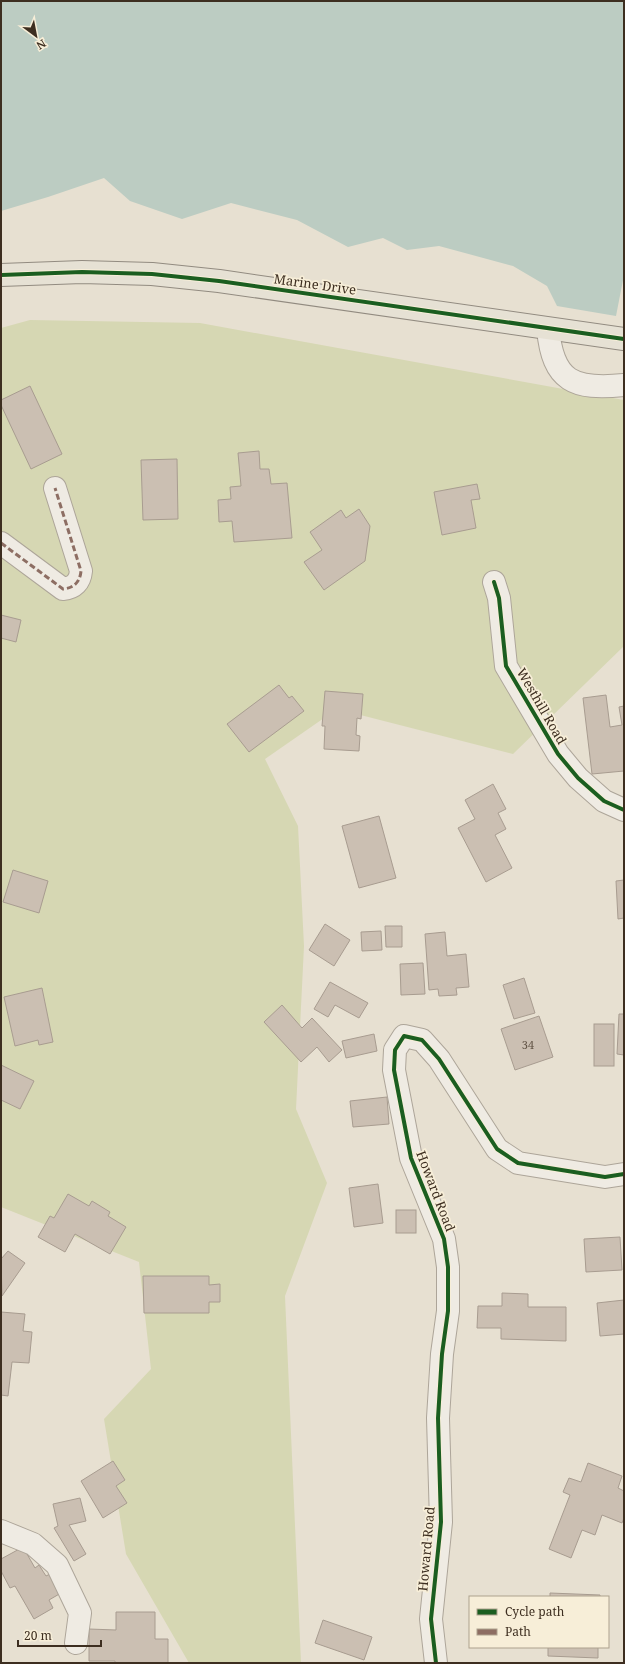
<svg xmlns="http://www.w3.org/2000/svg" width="625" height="1664" viewBox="0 0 625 1664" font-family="'Noto Serif',serif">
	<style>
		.green { fill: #d6d7b3 }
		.water { fill: #bcccc2 }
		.building { fill: #cbbfb2; stroke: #a89c90 }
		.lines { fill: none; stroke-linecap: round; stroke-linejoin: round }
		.minor-casing { stroke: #ada599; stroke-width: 24 }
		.major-casing { stroke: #928b80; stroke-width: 24 }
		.minor { stroke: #efebe3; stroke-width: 22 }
		.major { stroke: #e6e1d4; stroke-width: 22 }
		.quiet { stroke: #8d6e63; stroke-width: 3; stroke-dasharray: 6 3; stroke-linecap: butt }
		.cycleway-casing { stroke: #f7eed8; stroke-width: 6 }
		.cycleway { stroke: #1b5e20; stroke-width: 4 }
		.labels { text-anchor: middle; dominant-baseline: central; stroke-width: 3.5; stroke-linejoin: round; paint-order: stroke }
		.number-label { font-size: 11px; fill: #605244 }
		.street-label { font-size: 13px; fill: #3d2e20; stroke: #f7eed8 }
	</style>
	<rect width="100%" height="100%" fill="#e7e0d1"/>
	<path class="green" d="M30 320 200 323 624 400V646L513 754 337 709 265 759 298 826 304 946 296 1109 327 1183 285 1296 301 1663H189L126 1554 104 1419 151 1369 139 1262 1 1207V328Z"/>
	<path class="water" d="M1 1H624V275L616 316 557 306 547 286 513 266 439 246 407 250 383 238 348 247 297 220 231 203 182 219 130 201 104 178 48 197 1 211Z"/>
	<g class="building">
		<path d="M30 386 62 454 31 469 1 405V400Z"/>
		<path d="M259 451 260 469H269L271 484 287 483 292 538 234 542 232 521 219 522 218 500 231 499 230 487 241 486 238 453Z"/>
		<path d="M177 459 178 519 143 520 141 460Z"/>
		<path d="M477 484 480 499 471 500 476 528 442 535 434 492Z"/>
		<path d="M359 509 370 526 365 561 324 590 304 562 322 550 310 532 341 510 346 518Z"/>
		<path d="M1 615 21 620 16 642 1 638Z"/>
		<path d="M279 685 289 698 292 696 304 711 249 752 227 724Z"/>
		<path d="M325 691 363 694 361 719 357 718 356 735 360 736 359 751 324 749 325 726H322Z"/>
		<path d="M606 695 610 727 622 725 619 707 624 706V771L592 774 583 698Z"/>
		<path d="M493 784 506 809 498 813 506 829 495 835 512 868 486 882 458 828 475 819 465 800Z"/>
		<path d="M379 816 396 878 359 888 342 826Z"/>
		<path d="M13 870 48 881 39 913 3 902Z"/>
		<path d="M624 880V918L618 919 616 881Z"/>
		<path d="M325 924 350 940 334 966 309 950Z"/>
		<path d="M385 926H402V947H386Z"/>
		<path d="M381 931 382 950 362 951 361 932Z"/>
		<path d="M445 932 447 956 466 954 469 987 456 988 457 995 439 996 438 989 429 990 425 934Z"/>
		<path d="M423 963 425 994 401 995 400 964Z"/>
		<path d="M524 978 535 1013 514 1019 503 985Z"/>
		<path d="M330 982 368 1003 359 1018 335 1005 328 1017 314 1009Z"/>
		<path d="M42 988 53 1042 39 1045 38 1040 15 1046 4 997Z"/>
		<path d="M282 1005 302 1028 312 1018 342 1050 329 1062 317 1047 301 1062 264 1022Z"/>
		<path d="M619 1014H624V1055L617 1054Z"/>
		<path d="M539 1016 553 1057 515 1070 501 1029Z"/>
		<rect x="594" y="1024" width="20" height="42"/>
		<path d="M374 1034 377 1051 346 1058 342 1041Z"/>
		<path d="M1 1065 34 1081 20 1109 1 1100Z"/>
		<path d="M387 1097 389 1124 353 1127 350 1101Z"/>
		<path d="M378 1184 383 1223 354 1227 349 1188Z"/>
		<path d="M68 1194 89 1206 92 1201 110 1212 108 1216 126 1227 110 1254 75 1234 65 1252 38 1237 50 1216 54 1218Z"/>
		<rect x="396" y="1210" width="20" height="23"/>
		<path d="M620 1237 622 1270 586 1272 584 1239Z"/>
		<path d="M8 1251 25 1263 2 1296 1 1259Z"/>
		<path d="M143 1276H209V1285L220 1284V1302H209V1313H144Z"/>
		<path d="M502 1293 528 1294V1307H566V1341L501 1339V1328H477L478 1306H502Z"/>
		<path d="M624 1300V1334L600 1336 597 1303Z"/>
		<path d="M1 1312 25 1314 23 1331 32 1332 29 1363 12 1362 8 1396 1 1395Z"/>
		<path d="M113 1461 125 1480 116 1486 127 1503 103 1518 81 1481Z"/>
		<path d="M588 1463 622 1476 618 1488 624 1491V1518L622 1523 602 1515 595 1535 582 1530 571 1558 549 1549 570 1495 563 1492 569 1478 581 1482Z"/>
		<path d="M80 1498 86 1521 69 1525 86 1554 74 1561 54 1528 58 1526 53 1504Z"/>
		<path d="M23 1547 35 1568 39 1565 46 1576 50 1574 61 1593 49 1600 53 1608 34 1619 15 1586 10 1588 1 1571V1559Z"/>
		<path d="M550 1593 600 1595V1597H550Z"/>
		<path d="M116 1612H155V1639H168V1663H115V1661H89V1629L116 1630Z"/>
		<path d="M323 1620 372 1637 364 1660 315 1643Z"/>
		<path d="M548 1647H598V1658L548 1656Z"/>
	</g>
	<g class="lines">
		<defs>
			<g id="minor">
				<path d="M548 329C553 382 574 390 624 385"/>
				<path d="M1 543 63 589C74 588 80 582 81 571L55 488"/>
				<path d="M494 582 499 598 506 666 558 754 578 778 604 801 624 810"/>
				<path d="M1 1531 33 1544 57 1565 80 1613 76 1643"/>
				<path d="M436 1663 431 1619 441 1522 438 1418 442 1354 448 1311V1267L444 1239 411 1158 394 1070 395 1050 404 1036 422 1040 439 1059 497 1149 518 1163 605 1177 624 1174"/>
			</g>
			<path id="major" d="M1 275 82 272 152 274 219 281 624 339"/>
		</defs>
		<use href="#minor" class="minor-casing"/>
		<use href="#major" class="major-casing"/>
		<use href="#minor" class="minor"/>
		<use href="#major" class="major"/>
		<path class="quiet" d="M1 543 63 589C74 588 80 582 81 571L55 488"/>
		<defs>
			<g id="cycleway">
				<path d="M1 275 82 272 152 274 219 281 624 339"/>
				<path d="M494 582 499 598 506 666 558 754 578 778 604 801 624 810"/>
				<path d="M436 1663 431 1619 441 1522 438 1418 442 1354 448 1311V1267L444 1239 411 1158 394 1070 395 1050 404 1036 422 1040 439 1059 497 1149 518 1163 605 1177 624 1174"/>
			</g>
		</defs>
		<use href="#cycleway" class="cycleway-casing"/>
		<use href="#cycleway" class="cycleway"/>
	</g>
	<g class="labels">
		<g class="number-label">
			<text x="528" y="1044">34</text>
		</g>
		<g class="street-label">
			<text transform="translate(315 284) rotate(8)">Marine Drive</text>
			<text transform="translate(542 706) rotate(60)">Westhill Road</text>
			<text transform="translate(436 1191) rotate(69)">Howard Road</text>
			<text transform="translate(426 1549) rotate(-85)">Howard Road</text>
		</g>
	</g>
	<rect width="625" height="1664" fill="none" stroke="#3d2e20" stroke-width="4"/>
	<rect x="469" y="1596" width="140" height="52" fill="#f7eed8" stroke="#ada18e"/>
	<rect x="477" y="1609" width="20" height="6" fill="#1b5e20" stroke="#ada18e"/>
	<text x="505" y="1616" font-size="12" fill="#3d2e20">Cycle path</text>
	<rect x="477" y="1629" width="20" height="6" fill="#8d6e63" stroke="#ada18e"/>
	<text x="505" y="1636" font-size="12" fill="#3d2e20">Path</text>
	<g transform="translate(36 36) rotate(148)" stroke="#f7eed8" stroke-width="3" paint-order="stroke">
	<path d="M0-3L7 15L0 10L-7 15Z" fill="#3d2e20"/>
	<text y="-6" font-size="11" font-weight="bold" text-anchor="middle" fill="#3d2e20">N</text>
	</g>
	<path d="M18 1640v6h83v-6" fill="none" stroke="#3d2e20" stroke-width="2"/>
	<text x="24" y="1640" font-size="12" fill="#3d2e20" stroke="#f7eed8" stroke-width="3" paint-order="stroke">20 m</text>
</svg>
